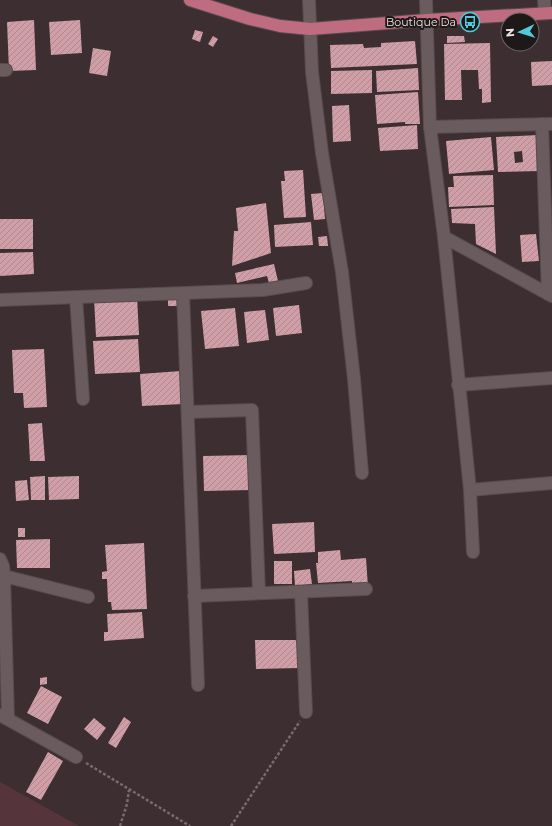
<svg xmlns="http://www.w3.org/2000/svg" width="552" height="826" viewBox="0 0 552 826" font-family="Montserrat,sans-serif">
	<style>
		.green { fill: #55353b }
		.building { fill: url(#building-hatch); fill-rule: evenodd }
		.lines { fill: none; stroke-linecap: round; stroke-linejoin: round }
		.minor-casing { stroke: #574b4e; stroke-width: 14 }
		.major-casing { stroke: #574b4e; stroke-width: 14 }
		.path { stroke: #776b6d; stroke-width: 2.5; stroke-dasharray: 3 2; stroke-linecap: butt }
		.minor { stroke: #6a5b5e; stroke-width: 12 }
		.major { stroke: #bf6c80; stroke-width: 12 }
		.labels { text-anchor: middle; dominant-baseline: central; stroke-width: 4; stroke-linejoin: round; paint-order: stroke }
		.poi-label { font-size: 11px; fill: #ece3e4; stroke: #1e1819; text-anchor: end }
	</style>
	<defs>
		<pattern id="building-hatch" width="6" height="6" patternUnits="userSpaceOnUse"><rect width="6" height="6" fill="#cf9ea6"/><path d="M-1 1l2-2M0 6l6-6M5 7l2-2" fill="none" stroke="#ad888e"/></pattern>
	</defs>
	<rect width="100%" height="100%" fill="#3c2e31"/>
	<path class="green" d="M0 782 79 826H0Z"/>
	<g class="building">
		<path d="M34 20 36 70 9 71 7 22Z"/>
		<path d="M80 20 82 53 51 55 49 22Z"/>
		<path d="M195 30 203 32 200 42 192 39Z"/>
		<path d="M213 36 218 39 213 47 208 44Z"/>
		<path d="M447 36H464L465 42 447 43Z"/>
		<path d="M415 41 417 64 331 68 330 45 363 44 364 48 381 47V43Z"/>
		<path d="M490 43 491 102 482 103V89H479L478 70H461L462 100H445L444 44Z"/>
		<path d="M93 48 111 51 107 76 89 73Z"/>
		<path d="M552 61V85L532 86 531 62Z"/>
		<path d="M418 68 419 90 377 92 376 71Z"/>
		<path d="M372 70V93L331 94V71Z"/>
		<path d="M418 92 420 124H405V122L377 124 375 95Z"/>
		<path d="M349 105 351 141 333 142 332 106Z"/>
		<path d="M417 125 418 149 380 151 378 128Z"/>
		<path d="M538 135 540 171 498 172 496 137ZM522 151 523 162 515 163 514 152Z"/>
		<path d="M491 137 494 170 449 174 446 141Z"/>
		<path d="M303 170 306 217 284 218 281 181H285L284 171Z"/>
		<path d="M493 175 494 205 449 207 448 187H454L453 176Z"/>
		<path d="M323 193 325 219 314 220 311 194Z"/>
		<path d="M266 203 271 253 232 266 234 231H238L236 208Z"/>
		<path d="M494 207 496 254 476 244 475 224 452 223 451 209Z"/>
		<rect x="0" y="219" width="33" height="30"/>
		<path d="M311 222 313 245 275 247 274 225Z"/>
		<path d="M536 234 539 261 522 262 520 235Z"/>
		<path d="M327 236 328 246H319L318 237Z"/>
		<path d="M33 252 34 274 0 276V253Z"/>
		<path d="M274 264 278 281 269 283 267 276 237 283 235 273Z"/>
		<path d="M137 296 139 335 96 337 94 298Z"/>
		<path d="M181 297V306H168V298Z"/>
		<path d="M299 305 302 333 276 336 273 308Z"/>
		<path d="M235 308 239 346 205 349 201 311Z"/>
		<path d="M265 310 269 340 247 343 244 312Z"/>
		<path d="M138 339 140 372 95 374 93 341Z"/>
		<path d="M44 349 47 407 24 408 23 393H14L12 350Z"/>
		<path d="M181 371 183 404 142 406 140 374Z"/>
		<path d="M42 423 45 461H30L28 424Z"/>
		<path d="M251 455 252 490 204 491 203 456Z"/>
		<path d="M45 476V500H31L30 477Z"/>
		<path d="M79 476V499L49 500 48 477Z"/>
		<path d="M27 480 29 500 16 501 15 481Z"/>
		<path d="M314 522 315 552 274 554 272 524Z"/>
		<rect x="18" y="528" width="7" height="9"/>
		<path d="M50 539V568H17L16 540Z"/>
		<path d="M144 543 147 609 112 610 111 602H108L107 579H102V572L107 571 105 545Z"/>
		<path d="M340 550 341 560 366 558 368 587 352 588V581L318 583 316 563H318V552Z"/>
		<rect x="274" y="561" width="18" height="23"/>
		<path d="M310 569 312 584 295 586 294 571Z"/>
		<path d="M142 612 144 638 104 641V632H108L107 614Z"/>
		<path d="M255 640H299L300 668 256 669Z"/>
		<path d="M47 677V684L40 685V678Z"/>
		<path d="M41 686 62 697 48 724 27 713Z"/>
		<path d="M124 717 131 722 116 748 108 743Z"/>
		<path d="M94 718 106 728 97 740 84 729Z"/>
		<path d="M48 752 63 761 41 800 26 792Z"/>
	</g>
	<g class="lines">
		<defs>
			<g id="minor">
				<path d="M309 0 312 72 322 153 342 272 354 379 362 473"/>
				<path d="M426 0 430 127 444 237 470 490 473 552"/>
				<path d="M544 0 545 13"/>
				<path d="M0 70H6"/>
				<path d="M542 124 548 294"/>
				<path d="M430 127 552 124"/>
				<path d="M444 237 552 296"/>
				<path d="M183 293 198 685"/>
				<path d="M76 297 83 399"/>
				<path d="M0 300 263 290 306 283"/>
				<path d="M458 385 552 378"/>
				<path d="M188 412 252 410 259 593"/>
				<path d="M470 490 552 483"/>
				<path d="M0 559 3 566 4 576 88 597"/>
				<path d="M4 576 8 719"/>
				<path d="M301 592 306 712"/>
				<path d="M194 596 366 589"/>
				<path d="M0 715 76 757"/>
			</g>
			<path id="major" d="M190 0 250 19 280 26 310 29 427 20 552 13"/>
		</defs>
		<use href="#minor" class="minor-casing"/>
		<use href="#major" class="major-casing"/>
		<g class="path">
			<path d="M86 763 190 826"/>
			<path d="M120 826 127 804 129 790"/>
			<path d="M231 826 300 721"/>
		</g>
		<use href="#minor" class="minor"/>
		<use href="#major" class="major"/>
	</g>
	<defs>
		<symbol id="bus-ring" viewBox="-11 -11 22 22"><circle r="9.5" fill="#1e1819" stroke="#53cadc" stroke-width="1.5"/><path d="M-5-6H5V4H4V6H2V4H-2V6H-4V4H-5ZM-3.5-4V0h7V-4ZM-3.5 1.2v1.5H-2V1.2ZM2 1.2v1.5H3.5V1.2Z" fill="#53cadc"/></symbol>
	</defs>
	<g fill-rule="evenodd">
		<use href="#bus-ring" x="459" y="11" width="22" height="22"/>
	</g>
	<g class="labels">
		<g class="poi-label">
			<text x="456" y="22">Boutique Da</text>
		</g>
	</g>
	<g transform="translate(520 32) rotate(266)"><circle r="19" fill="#1e1819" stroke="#70696a"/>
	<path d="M0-3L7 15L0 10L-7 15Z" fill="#53cadc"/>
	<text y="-6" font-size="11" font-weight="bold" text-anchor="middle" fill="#ece3e4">N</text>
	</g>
</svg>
